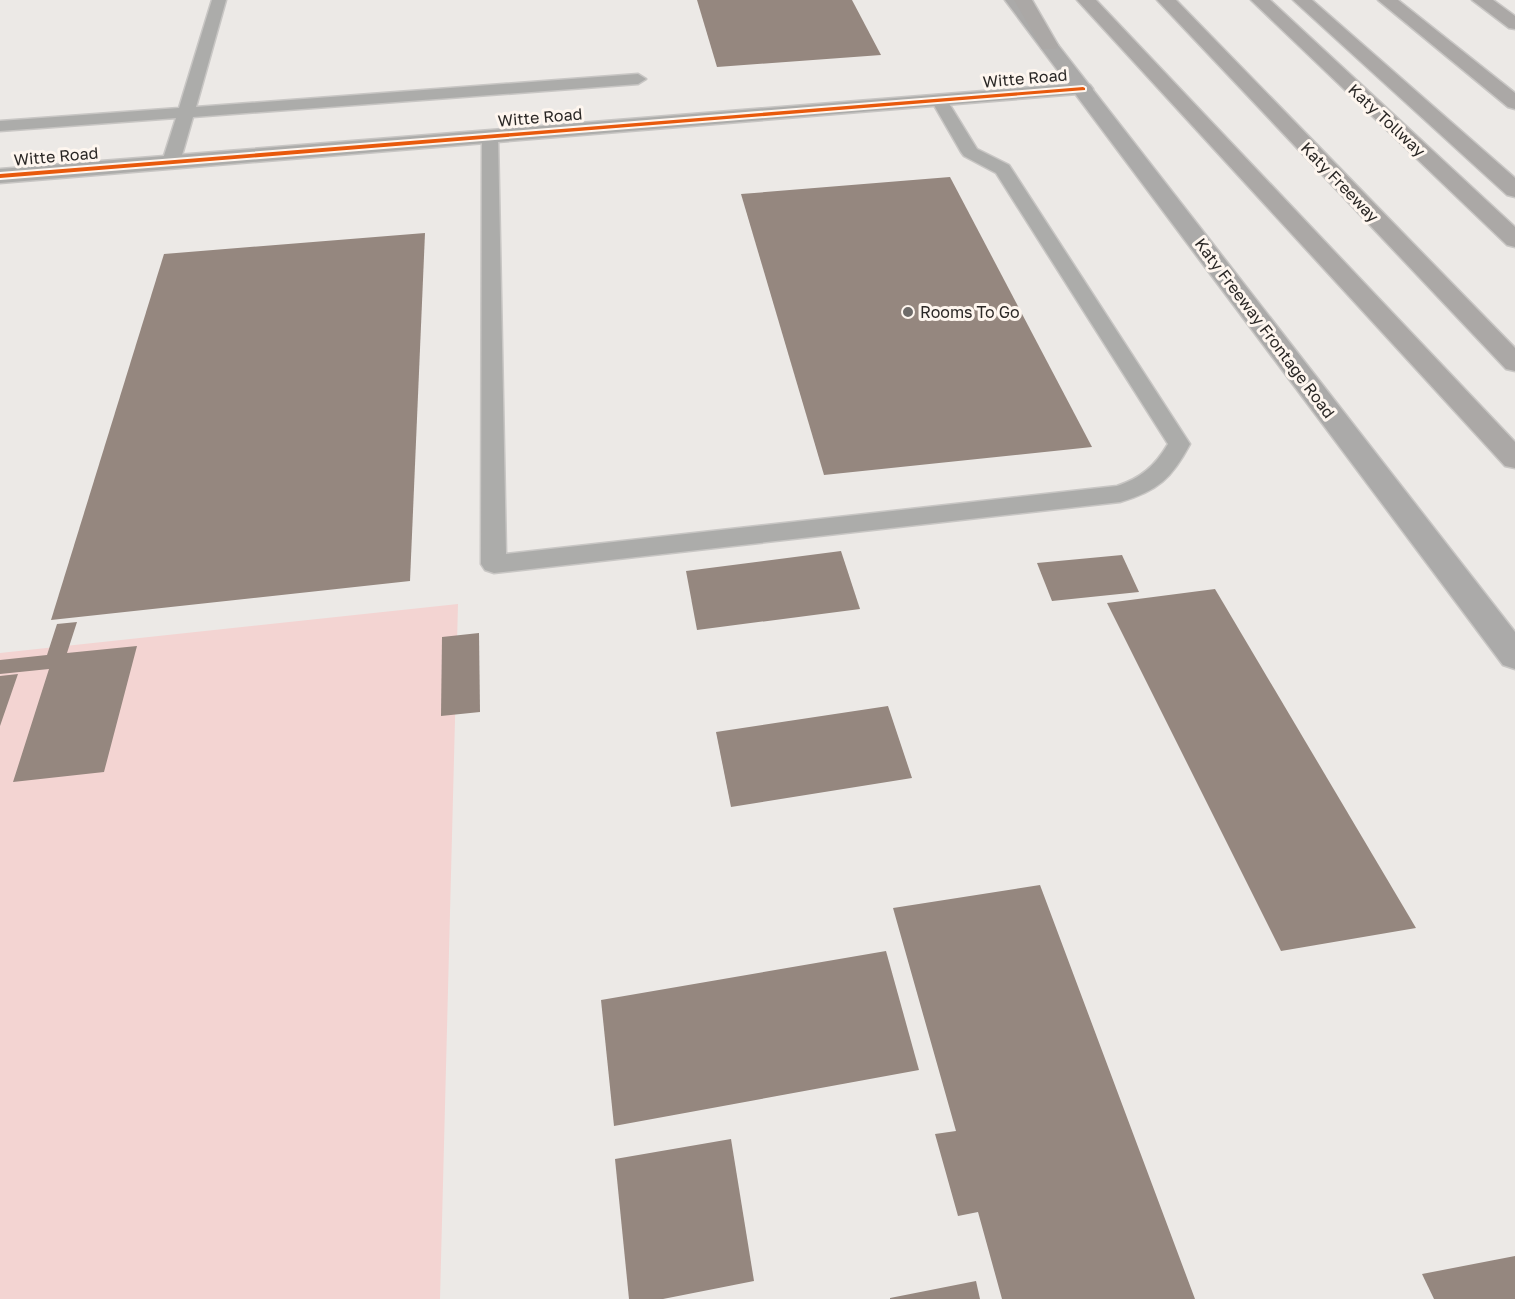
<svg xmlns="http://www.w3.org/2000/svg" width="1515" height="1299" viewBox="0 0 1515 1299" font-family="'Golos Text',sans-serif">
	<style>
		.green { fill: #f3d4d2 }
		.building { fill: #95877f }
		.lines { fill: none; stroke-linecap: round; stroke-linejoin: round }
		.service-casing { stroke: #c8c6c4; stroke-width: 3 }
		.tertiary-casing { stroke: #c8c6c4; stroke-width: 3 }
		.secondary-casing { stroke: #c8c6c4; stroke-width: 3 }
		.motorway-casing { stroke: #c8c6c4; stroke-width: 3 }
		.service { fill: #acacaa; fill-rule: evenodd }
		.tertiary { fill: #acacaa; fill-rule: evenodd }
		.secondary { fill: #abaaa9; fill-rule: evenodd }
		.motorway { fill: #aba8a6; fill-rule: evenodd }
		.cycleway-casing { stroke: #fef6ef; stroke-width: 4 }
		.cycleway { fill: #e8590c; fill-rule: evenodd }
		.poi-dot { fill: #6e6b69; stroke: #fef6ef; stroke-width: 2 }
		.labels { text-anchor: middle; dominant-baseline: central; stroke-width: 6; stroke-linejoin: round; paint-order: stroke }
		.far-street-label { font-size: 16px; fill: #2a2725; stroke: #fef6ef }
		.far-poi-label { font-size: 16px; fill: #2a2725; stroke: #fef6ef; text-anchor: start }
	</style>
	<rect width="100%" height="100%" fill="#ece9e6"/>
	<path class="green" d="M458 604 440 1299H0V653Z"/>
	<g class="building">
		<path d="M697 0H852L881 55 717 67Z"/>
		<path d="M950 177 1092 447 824 475 741 194Z"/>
		<path d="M425 233 410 581 51 620 164 254Z"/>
		<path d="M841 551 860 609 697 630 686 571Z"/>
		<path d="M1122 555 1139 592 1052 601 1037 563Z"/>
		<path d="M1215 589 1416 928 1281 951 1107 603Z"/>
		<path d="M77 622 67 653 137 646 104 772 13 782 49 669 0 674V660L47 655 57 624Z"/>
		<path d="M479 633 480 712 441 716 442 637Z"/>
		<path d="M18 674 0 726V676Z"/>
		<path d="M888 706 912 778 731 807 716 732Z"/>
		<path d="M1040 885 1195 1299H1002L978 1212 958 1216 935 1134 956 1131 893 908Z"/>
		<path d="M886 951 919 1070 614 1126 601 1000Z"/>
		<path d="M731 1139 754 1281 663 1299H629L615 1159Z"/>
		<path d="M1515 1256V1299H1434L1422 1274Z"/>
		<path d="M976 1281 980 1299H890V1298Z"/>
	</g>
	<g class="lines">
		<defs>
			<g id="service">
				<path d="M212 0H226L196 107 638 74 646 79 638 84 193 117 180 162 177 166H165L162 162 176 118 0 131V121L179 108Z"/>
				<path d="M939 95 945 97 977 149 1009 165 1190 444C1172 478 1158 491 1120 502L494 573 485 570 481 564 482 136 484 132H496L498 136 506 554 1117 486C1141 478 1155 466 1168 444L996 173 964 156 961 152 931 100Z"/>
			</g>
			<path id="tertiary" d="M1083 83 1090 85 1093 89 1090 93 0 183V169Z"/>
			<path id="secondary" d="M1005 0H1023L1515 632V669L1503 665Z"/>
			<g id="motorway">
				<path d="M1014 0H1032L1058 45 1056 49H1042Z"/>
				<path d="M1077 0H1096L1515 442V468L1505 466Z"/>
				<path d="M1157 0H1176L1515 348V371L1506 369Z"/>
				<path d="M1251 0H1270L1515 227V247L1507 245Z"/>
				<path d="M1293 0H1312L1515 178V197L1507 195Z"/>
				<path d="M1378 0H1398L1515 93V109L1508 107Z"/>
				<path d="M1472 0H1493L1515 16V29L1509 28Z"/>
			</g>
		</defs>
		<use href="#service" class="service-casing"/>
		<use href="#tertiary" class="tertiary-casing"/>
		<use href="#secondary" class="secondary-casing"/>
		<use href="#motorway" class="motorway-casing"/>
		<use href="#service" class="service"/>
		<use href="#tertiary" class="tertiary"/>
		<use href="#secondary" class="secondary"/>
		<use href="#motorway" class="motorway"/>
		<defs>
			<path id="cycleway" d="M1083 87 1085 88V90L0 178V174Z"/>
		</defs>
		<use href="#cycleway" class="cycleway-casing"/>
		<use href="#cycleway" class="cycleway"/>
	</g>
	<circle class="poi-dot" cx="908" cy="312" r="6"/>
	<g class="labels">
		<g class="far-street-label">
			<text transform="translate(1025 78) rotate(-5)">Witte Road</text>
			<text transform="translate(540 117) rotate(-5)">Witte Road</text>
			<text transform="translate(1387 120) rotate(43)">Katy Tollway</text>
			<text transform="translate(56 156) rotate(-5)">Witte Road</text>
			<text transform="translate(1340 182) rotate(46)">Katy Freeway</text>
			<text transform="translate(1265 328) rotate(53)">Katy Freeway Frontage Road</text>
		</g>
		<g class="far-poi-label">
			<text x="920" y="312">Rooms To Go</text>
		</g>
	</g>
</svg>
